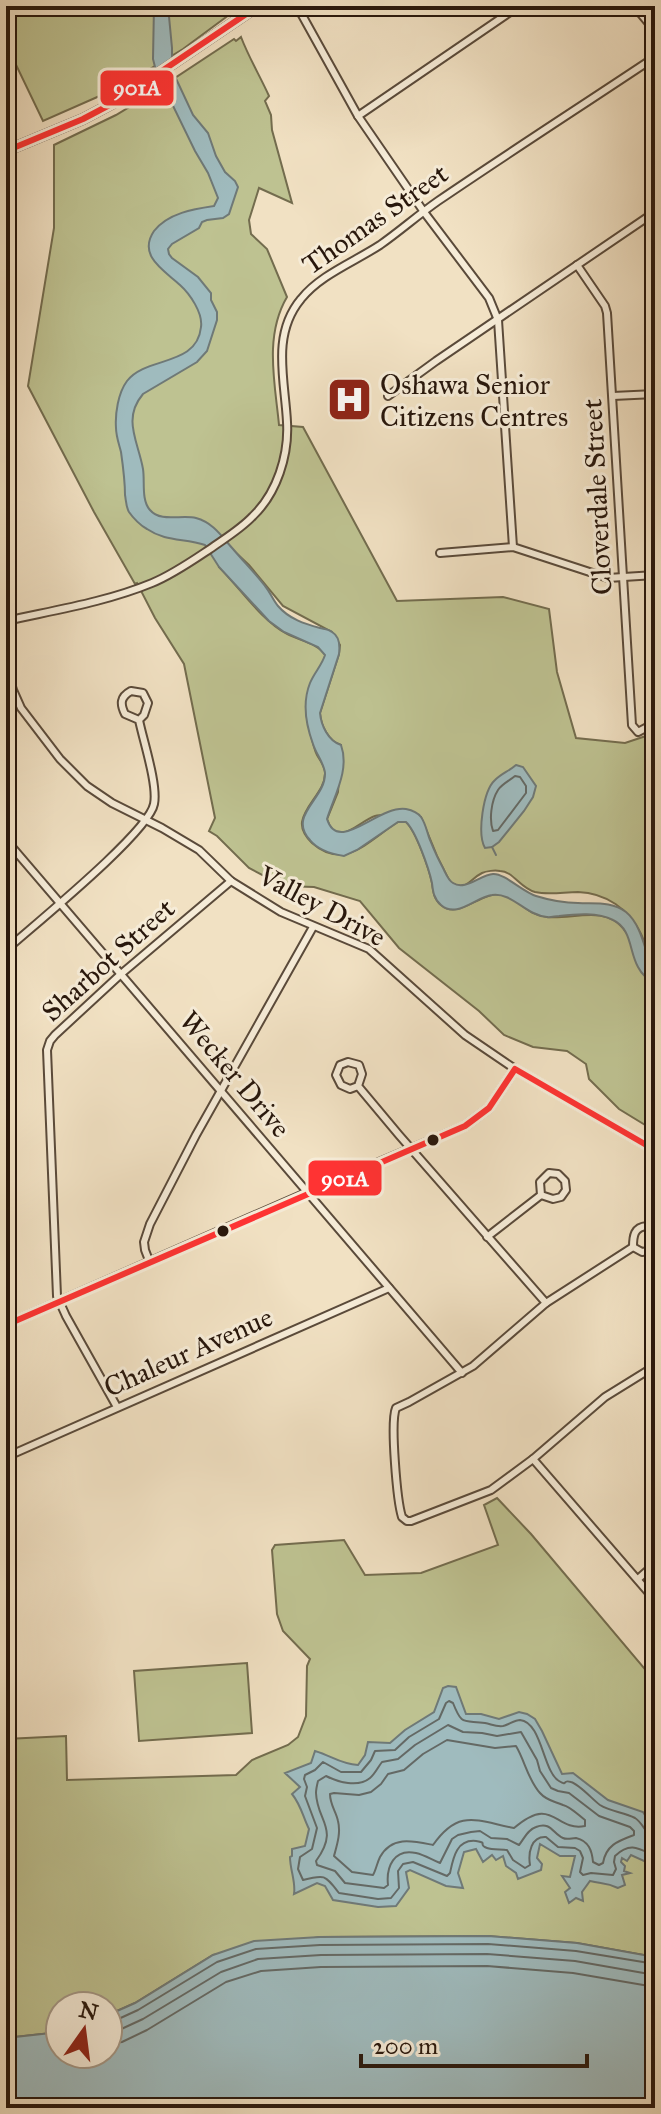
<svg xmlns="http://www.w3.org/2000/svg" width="661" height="2114" viewBox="0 0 661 2114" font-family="'IM FELL Great Primer',serif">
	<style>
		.green { fill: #bec291; stroke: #736c4e; stroke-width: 2 }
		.water { fill: #9fbbbe; stroke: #6f7977; stroke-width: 2 }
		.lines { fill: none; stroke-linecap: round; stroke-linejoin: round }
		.shore { stroke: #646965; stroke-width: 2 }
		.stream { stroke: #6f7977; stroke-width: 2 }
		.minor-casing { stroke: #5a4a3a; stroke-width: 10 }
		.tertiary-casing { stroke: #5a4a3a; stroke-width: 11 }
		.secondary-casing { stroke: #28170c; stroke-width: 12 }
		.minor { stroke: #f6ecd8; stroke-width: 6 }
		.tertiary { stroke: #f6ecd8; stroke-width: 7 }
		.secondary { stroke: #f6ecd8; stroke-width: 8 }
		.bus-1-casing { stroke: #f6ecd8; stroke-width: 12 }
		.bus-1 { stroke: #f33; stroke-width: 6 }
		.bus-dot { fill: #28170c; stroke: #f6ecd8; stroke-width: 3 }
		.labels { text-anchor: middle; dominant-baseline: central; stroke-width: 6; stroke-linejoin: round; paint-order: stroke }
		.street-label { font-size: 28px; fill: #28170c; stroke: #f6ecd8 }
		.poi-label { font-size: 28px; fill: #28170c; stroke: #f6ecd8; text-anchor: start }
		.line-badge { stroke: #f6ecd8; stroke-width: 3 }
		.badge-label { font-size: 22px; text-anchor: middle; font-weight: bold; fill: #fff }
	</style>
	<rect width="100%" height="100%" fill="#f1e1c3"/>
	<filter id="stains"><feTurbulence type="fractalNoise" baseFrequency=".0025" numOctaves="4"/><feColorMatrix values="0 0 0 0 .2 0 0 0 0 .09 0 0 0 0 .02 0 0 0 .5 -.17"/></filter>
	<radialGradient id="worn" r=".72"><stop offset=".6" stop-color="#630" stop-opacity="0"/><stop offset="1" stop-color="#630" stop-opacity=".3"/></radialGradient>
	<g class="green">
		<path d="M6 6H241L183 49 120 87 43 121 6 44Z"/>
		<path d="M241 37C249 58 260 76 269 96L265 101 271 115 272 130 292 203 259 188 249 220 251 234 267 249 287 297C264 336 275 383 279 425L303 427 397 601 503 597 549 609 557 672 576 738 625 743 655 733V968C649 957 646 945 641 934 629 909 606 893 578 892 564 892 549 895 535 892 520 888 513 871 500 871 495 870 486 871 482 873 468 880 467 892 450 882L437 856 421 817C409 817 386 813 375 816 359 821 337 850 327 819L338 792 341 745C328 741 321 725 320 713L339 654 340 645 332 632 283 606 249 565 232 549 219 567C241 589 260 619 287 634 300 641 318 643 326 656 320 669 305 694 306 707 306 720 311 737 315 750 317 758 324 763 325 772 326 791 305 804 302 822 301 830 306 837 312 843 345 872 370 839 398 822H406C416 831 429 869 432 883 433 892 434 899 441 905 459 921 482 889 504 895 518 899 527 915 547 917 571 920 604 905 623 928 640 948 628 966 655 984V1131L619 1109 589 1079 586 1064 567 1051 533 1047 504 1035 479 1011 399 948 360 901 314 887 283 886 249 868 217 836 209 831 215 818 184 664 155 618 137 583 135 584 94 512 28 386 54 228V145L116 115 164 86 165 88 176 81 175 78 234 39 236 41Z"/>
		<path d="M497 1498 531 1534 655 1681V1957L577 1943 488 1936 320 1937 213 1955 135 2003 108 2015V2006H60V2032L6 2038V1739L66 1736 67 1780 236 1775 252 1760 288 1745 298 1737 306 1716 307 1666 310 1659 283 1631 277 1614 272 1550 275 1545 344 1540 365 1575 421 1573 498 1545 484 1505Z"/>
		<path d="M247 1663 252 1733 139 1741 134 1671Z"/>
	</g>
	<g class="water">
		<path d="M154 6H168L172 48V70L193 115 208 133 216 156 225 172 235 181 238 187 229 214 223 218 207 220 202 222 199 228 172 244 168 249 169 254 172 258 198 277 211 293V300L217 312V320L207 351 197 362 143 394C122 419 138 441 143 469 145 481 141 500 150 510 161 523 182 514 196 518 214 523 222 537 233 549 244 562 255 573 265 586 270 592 273 600 278 606 289 619 305 624 320 628 324 629 329 629 332 632 339 636 340 646 339 654L320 713C321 725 328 741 341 745 350 770 334 796 327 819 338 855 378 805 406 809 411 810 418 813 421 817 426 824 427 833 430 840 434 850 438 859 443 868 446 874 448 880 453 883 465 891 480 875 493 874 504 873 523 892 536 896 549 900 565 903 578 903 594 904 612 901 626 912 637 921 642 937 646 950 651 966 655 965 655 984 648 979 642 975 638 967 629 951 632 929 613 920 598 912 576 914 559 916 556 916 549 918 547 917 525 915 512 892 492 895 475 897 457 919 441 905 434 899 433 892 432 883 429 869 416 831 406 822H398L357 850 344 856C331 854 318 850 310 840 287 815 326 799 325 773 324 763 316 754 313 744 306 725 302 703 310 683 314 673 322 665 325 655L318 647 284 632 269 621 219 567 205 545C185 538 166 542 147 529 141 526 133 518 129 512 126 507 126 500 125 495 125 480 123 466 121 452 119 444 116 436 116 428 115 414 118 393 127 381 146 356 197 367 201 327 203 313 190 294 180 285 165 271 137 256 154 231 168 213 194 209 214 206L218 198 208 173 195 151 156 71 153 59Z"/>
		<path d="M516 765 523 767 536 786 533 797 524 811 499 842 492 847 485 848C477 834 483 791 495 780 501 774 509 771 516 765Z"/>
		<path d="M448 1686 456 1687 466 1714H481L499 1719 519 1712 527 1714 535 1719 542 1731 562 1774 573 1773 608 1800 643 1812 655 1831V1866L631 1855 627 1861 622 1858 621 1862 625 1866 624 1871 630 1873 622 1875 625 1885 618 1888C606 1882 602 1884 590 1881L582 1892 583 1901 576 1898 569 1903 565 1892 570 1888 562 1876 570 1877 575 1856H560L540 1844 537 1858 542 1864 541 1870 518 1879 516 1873 506 1866 503 1856 496 1860 492 1855 483 1862 476 1849 464 1852 458 1873 463 1888 446 1886 410 1870 406 1872 409 1888 396 1906 378 1907 333 1900 325 1886 317 1883 294 1894C296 1882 290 1870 290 1857L292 1856V1849L305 1846 309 1829C303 1817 301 1805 292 1794L300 1787 285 1773 311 1763 315 1751C332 1756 340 1764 358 1765L365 1755 368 1742 390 1743 405 1730 434 1712 443 1688Z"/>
		<path d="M488 1936 577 1943 655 1957V2108H6V2038L60 2032V2054H108V2015L135 2003 213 1955 254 1941 320 1937Z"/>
	</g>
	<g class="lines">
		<g class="shore">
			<path d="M515 776 520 777 526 786V793L498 830 493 831C489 820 491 801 498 790 502 784 509 781 515 776Z"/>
			<path d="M448 1725 463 1732 482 1733 497 1736 521 1732 537 1760 540 1771 551 1788 558 1791 569 1793 599 1816 630 1827 634 1831V1835C618 1841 606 1845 603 1863L599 1865 593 1862C592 1851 589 1841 576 1838 572 1838 567 1840 563 1838 553 1834 551 1821 536 1827 527 1830 524 1839 519 1845L507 1839 491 1838 480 1831 471 1832 458 1835 452 1839 440 1863C432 1860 425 1855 416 1853 394 1848 386 1867 388 1885L384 1888 345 1883 335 1871 317 1865 316 1861C340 1828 317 1822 316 1793 316 1789 317 1785 318 1781L326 1776C338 1782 358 1788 370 1778 375 1774 378 1767 382 1762L398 1759 415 1745Z"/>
			<path d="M447 1740 495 1748 516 1746C525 1761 528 1780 540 1793 547 1801 554 1801 563 1805 571 1807 578 1815 585 1820V1826C554 1832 554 1794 514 1828 477 1821 459 1808 433 1845 414 1841 392 1835 380 1857 377 1863 376 1870 373 1875L352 1872 334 1856C337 1845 341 1833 338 1821 336 1811 330 1805 330 1794L334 1793 359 1795 371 1792 381 1784 388 1774 404 1770 423 1754Z"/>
			<path d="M655 1834 647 1832C643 1827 640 1821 635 1818 624 1812 611 1812 600 1805 593 1800 579 1784 571 1782 561 1779 569 1787 559 1781 543 1772 542 1722 520 1720 515 1720 508 1725 503 1726 496 1727 491 1724 485 1723 463 1720 462 1726 453 1703L449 1701 446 1703 439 1719 409 1737 395 1750 375 1751 371 1760 361 1772H341L323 1762 315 1770 305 1775 304 1779 307 1787 305 1796 317 1828 312 1849 300 1857 298 1869 303 1880C325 1874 325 1875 339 1893L378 1899 391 1898 399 1888 398 1871 403 1864 413 1862 447 1876 450 1873C453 1859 456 1839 476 1841 489 1843 477 1844 487 1848 492 1850 502 1849 507 1850L513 1860 525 1868 530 1865C528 1853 531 1836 546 1837L558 1847 575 1848 580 1851 583 1858 580 1872 583 1875 591 1873 613 1875 616 1869 614 1862 615 1856C630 1842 638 1848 655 1856"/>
			<path d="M108 2022 114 2021 138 2010 217 1962 256 1949 320 1945 488 1944 576 1951 655 1964"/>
			<path d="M108 2032 117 2031 143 2019 221 1972 258 1959 321 1955 487 1954 575 1961 655 1975"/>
			<path d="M108 2044 122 2042 147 2030 226 1982 261 1971 321 1967 487 1966 573 1973 655 1987"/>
		</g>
		<path class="stream" d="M492 847 496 855"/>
		<defs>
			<g id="minor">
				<path d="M297 6 358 116 424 212 489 298 498 320 513 547"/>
				<path d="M358 116 519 6"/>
				<path d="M577 265 605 306 607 313 632 725 638 732 655 723"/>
				<path d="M388 396 436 361 655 212"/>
				<path d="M613 396 655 394"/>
				<path d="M440 553 513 547 608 578 655 575"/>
				<path d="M6 621C55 610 106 602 152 583 172 575 192 561 210 549 224 539 241 529 253 516 277 493 289 455 287 422 285 380 271 335 301 299 320 275 354 262 380 245 400 231 418 215 438 201 510 152 583 105 655 57"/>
				<path d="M6 667 13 690 21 708 60 759 87 786 112 803 162 828 199 850 231 881 281 912 369 949 465 1035 515 1069"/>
				<path d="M6 840 462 1373"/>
				<path d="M6 950C34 925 149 832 154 804 158 785 143 740 139 720L144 715 148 703 143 693 131 691C120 697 120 704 125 714L139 720"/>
				<path d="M358 1086 350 1089 341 1085 336 1075 340 1065 348 1062 359 1065 362 1074 358 1086 399 1135 546 1303"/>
				<path d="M487 1237 541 1195 553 1199 561 1197 566 1190 565 1181 558 1174 549 1173 540 1182 541 1195"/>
				<path d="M633 1247 546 1303 473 1366 409 1402 396 1408C390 1422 397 1501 402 1517L407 1521H411L491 1490 533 1459 605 1397 655 1366"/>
				<path d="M633 1247C633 1236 634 1227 647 1226L655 1231"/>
				<path d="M633 1247 642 1252 655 1250"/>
				<path d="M150 1263 145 1250 144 1242 150 1224 196 1135 313 927"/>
				<path d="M117 1407 66 1316 57 1296 47 1050 50 1041 55 1035 121 974 231 881"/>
				<path d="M6 1457 389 1288"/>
				<path d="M533 1459 655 1600"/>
				<path d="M638 1579 655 1564"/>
			</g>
			<g id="tertiary">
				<path d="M635 6 655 30"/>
				<path d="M6 1325 307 1193 465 1126 489 1108 515 1069 655 1150"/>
			</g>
			<path id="secondary" d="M6 151 83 119 119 100 258 6"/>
		</defs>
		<use href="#minor" class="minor-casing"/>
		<use href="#tertiary" class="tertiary-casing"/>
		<use href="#secondary" class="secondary-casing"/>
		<use href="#minor" class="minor"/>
		<use href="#tertiary" class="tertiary"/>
		<use href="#secondary" class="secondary"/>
		<defs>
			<g id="bus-1">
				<path d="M6 151 83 119 119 100 258 6"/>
				<path d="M6 1325 465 1126 489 1108 515 1069 655 1150"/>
			</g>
		</defs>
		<use href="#bus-1" class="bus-1-casing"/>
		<use href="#bus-1" class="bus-1"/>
	</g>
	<defs>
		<symbol id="hospital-square" viewBox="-11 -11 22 22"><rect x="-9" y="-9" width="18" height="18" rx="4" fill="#8f2418" stroke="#f6ecd8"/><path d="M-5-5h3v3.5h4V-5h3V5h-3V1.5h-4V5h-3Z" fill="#fff"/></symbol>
	</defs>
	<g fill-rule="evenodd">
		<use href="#hospital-square" x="324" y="374" width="51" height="51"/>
	</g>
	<g class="bus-dot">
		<circle cx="433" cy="1140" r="7"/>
		<circle cx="223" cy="1231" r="7"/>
	</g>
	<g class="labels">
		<g class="street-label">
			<text transform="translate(375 219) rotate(-35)">Thomas Street</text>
			<text transform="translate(597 497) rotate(-93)">Cloverdale Street</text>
			<text transform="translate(322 906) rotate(28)">Valley Drive</text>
			<text transform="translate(108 960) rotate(-42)">Sharbot Street</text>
			<text transform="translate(235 1074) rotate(50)">Wecker Drive</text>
			<text transform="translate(188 1352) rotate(-24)">Chaleur Avenue</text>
		</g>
		<g class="poi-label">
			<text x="380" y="384">Oshawa Senior<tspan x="380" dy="32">Citizens Centres</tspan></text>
		</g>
	</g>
	<g class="line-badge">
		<rect x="99" y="69" width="76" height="38" rx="8" fill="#f33"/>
		<rect x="307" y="1159" width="76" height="38" rx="8" fill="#f33"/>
	</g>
	<g class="badge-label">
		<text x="137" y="95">901A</text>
		<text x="345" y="1186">901A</text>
	</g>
	<rect width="661" height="2114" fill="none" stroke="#f1e1c3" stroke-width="32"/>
	<rect x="8" y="8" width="645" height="2098" fill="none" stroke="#28170c" stroke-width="4"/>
	<rect x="16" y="16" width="629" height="2082" fill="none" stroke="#28170c" stroke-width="2"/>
	<g transform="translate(84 2030) rotate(14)"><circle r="38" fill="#f6ecd8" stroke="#a49786" stroke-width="2"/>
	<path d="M0-6L14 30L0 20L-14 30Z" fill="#8f2418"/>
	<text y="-12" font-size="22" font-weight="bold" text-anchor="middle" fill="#28170c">N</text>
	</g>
	<path d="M361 2054v12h226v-12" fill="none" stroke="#28170c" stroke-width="4"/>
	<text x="373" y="2054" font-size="24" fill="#28170c" stroke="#f6ecd8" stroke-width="6" paint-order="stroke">200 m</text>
	<rect width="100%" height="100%" filter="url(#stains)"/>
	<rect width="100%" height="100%" fill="url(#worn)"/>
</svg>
